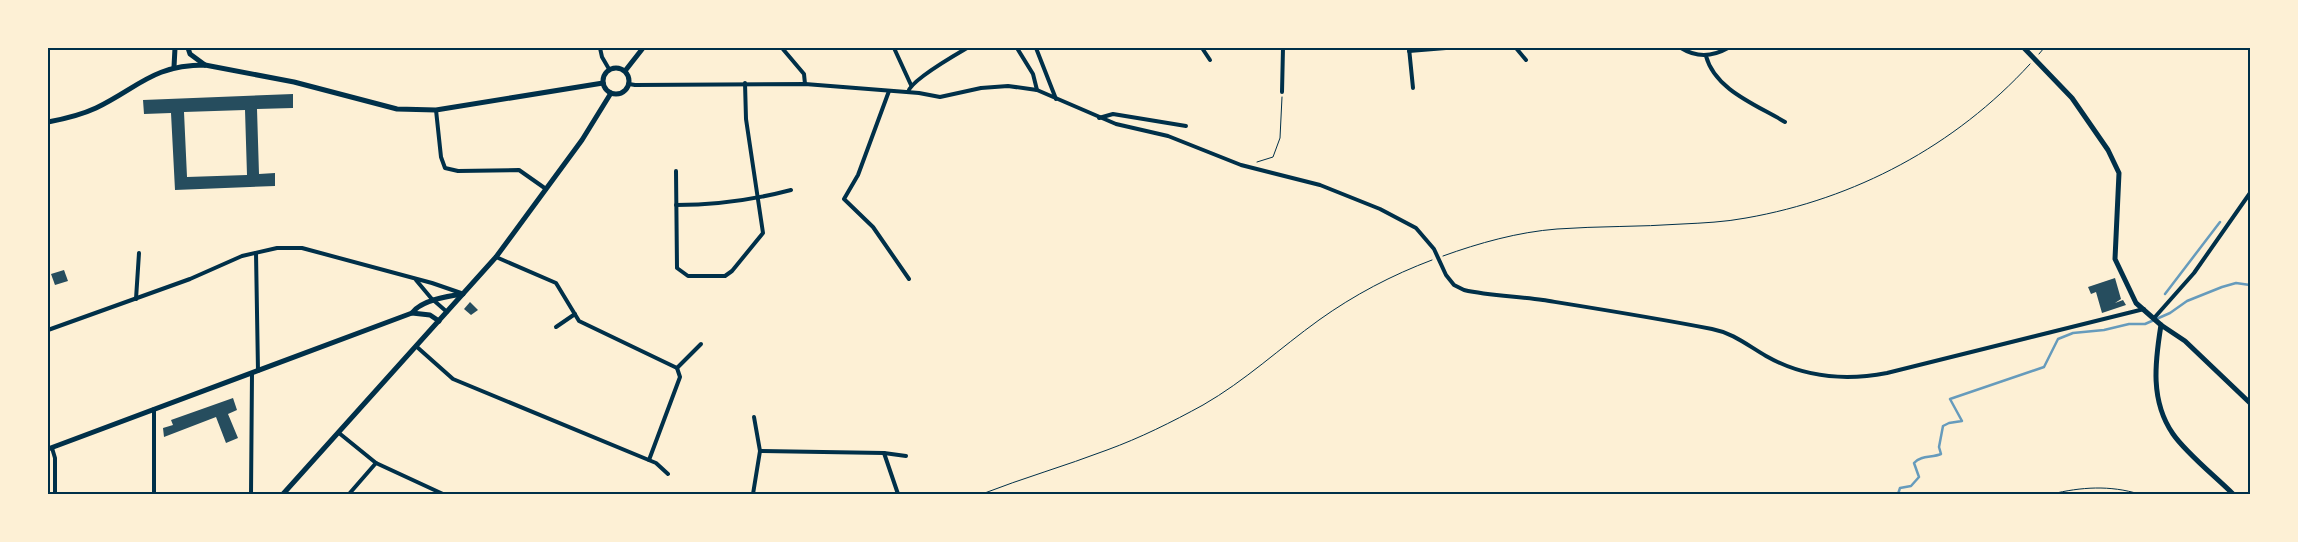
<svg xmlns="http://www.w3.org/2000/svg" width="2298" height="542" viewBox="0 0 2298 542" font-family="'IBM Plex Serif',serif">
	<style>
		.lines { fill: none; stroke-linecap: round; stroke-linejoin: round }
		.stream { stroke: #669bbc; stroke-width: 2.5 }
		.building { fill: #264d5e; fill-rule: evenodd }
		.path { stroke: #003049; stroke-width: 1 }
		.minor { stroke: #003049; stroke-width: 4 }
		.tertiary { stroke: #003049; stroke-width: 5 }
		.neatline { fill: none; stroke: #003049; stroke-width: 2 }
	</style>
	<rect width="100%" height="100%" fill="#fdf0d5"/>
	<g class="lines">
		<g class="stream">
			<path d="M2165 294 2220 222"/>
			<path d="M1898 494 1900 488 1911 486 1919 477 1914 463C1921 455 1932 458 1941 454L1939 447 1943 426 1949 423 1962 421 1950 399 2044 367 2058 339 2073 333 2104 330 2129 324H2145L2170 313 2187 301 2222 287 2236 283 2250 285"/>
		</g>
	</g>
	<g class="building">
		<path d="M293 94V108L257 109 259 174 275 173V186L175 190 171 113 144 114 143 100ZM245 110 247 175 187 177 184 112Z"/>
		<path d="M64 270 68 281 55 285 51 274Z"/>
		<path d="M2115 278 2121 299 2115 303 2123 300 2126 305 2102 313 2096 292 2091 294 2088 287Z"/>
		<path d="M470 302 478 310 471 315 464 309Z"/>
		<path d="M233 398 237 410 228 414 238 438 226 443 216 417 164 437 163 428 173 425 171 420Z"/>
	</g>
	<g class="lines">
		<g class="path">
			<path d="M2039 54 2044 48"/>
			<path d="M1257 162 1273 157 1280 138 1282 97"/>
			<path d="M1443 256C1479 243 1518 232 1557 229 1598 226 1640 227 1682 224 1703 223 1725 222 1746 218 1855 199 1955 146 2030 64"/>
			<path d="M982 494C1023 478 1065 466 1107 450 1140 438 1172 422 1203 405 1245 381 1280 348 1319 320 1354 295 1392 275 1432 260"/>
			<path d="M2052 494C2081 487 2110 485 2139 494"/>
		</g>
		<g class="minor">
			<path d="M600 48 602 57 609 69"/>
			<path d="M782 48 804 74 805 84"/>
			<path d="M894 48 911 85"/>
			<path d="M1017 48 1033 74 1037 90"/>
			<path d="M1036 48 1056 99"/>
			<path d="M1202 48 1210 60"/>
			<path d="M1409 48 1413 88"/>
			<path d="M1516 48 1526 60"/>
			<path d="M1681 48C1697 58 1712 57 1728 48"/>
			<path d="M1409 51 1446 48"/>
			<path d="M1706 56C1715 90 1757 105 1785 122"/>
			<path d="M629 84 635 85 805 84 919 93 940 97 981 88 1008 86 1037 90 1116 124 1168 136 1241 165 1320 185 1380 209 1416 228 1434 249 1446 275 1454 285 1464 290C1490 296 1517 296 1543 300 1599 309 1656 318 1712 329 1733 333 1747 345 1766 356 1803 377 1845 381 1887 373L2144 309"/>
			<path d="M889 91 858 175 844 199 873 227 909 279"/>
			<path d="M908 92C911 80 955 55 967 48"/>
			<path d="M1282 92 1283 48"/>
			<path d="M436 110 441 157 445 168 458 171 519 170 546 189"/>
			<path d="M1099 118 1113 114 1186 126"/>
			<path d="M676 171 677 268 688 276H725L732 271 763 233 746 119 745 83"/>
			<path d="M676 205C715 205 753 200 791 190"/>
			<path d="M256 253 258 371"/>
			<path d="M496 257 556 283 579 321 677 368 680 377 649 460"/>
			<path d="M416 280 431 298 447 312"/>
			<path d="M136 299 139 253"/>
			<path d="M2155 317 2194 273 2250 193"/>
			<path d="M556 327 575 314"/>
			<path d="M48 330 190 279 242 256 277 248H302L432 283 461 293"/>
			<path d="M417 347 453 379 656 463 668 474"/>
			<path d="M677 368 701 344"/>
			<path d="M339 433 376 463 443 494"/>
			<path d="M52 448 55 458V494"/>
			<path d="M760 451 884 453 906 456"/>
			<path d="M884 453 898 494"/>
			<path d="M154 494V409"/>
			<path d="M251 494 252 373"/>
			<path d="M349 494 376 463"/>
			<path d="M753 494 760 451 754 417"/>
		</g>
		<g class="tertiary">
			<path d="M188 48 190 54 205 65"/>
			<path d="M2024 48 2072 98 2108 150 2119 173 2115 259 2136 303 2161 325 2185 341 2250 403"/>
			<path d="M174 67 175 48"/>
			<circle cx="616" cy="81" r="13"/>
			<path d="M625 71 643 48"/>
			<path d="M48 122C64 119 81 115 96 108 139 87 153 65 205 65L294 82 397 109 436 110 603 83"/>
			<path d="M412 313 430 315 439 321"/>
			<path d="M2161 325C2155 362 2150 401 2173 434 2186 453 2216 477 2233 494"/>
			<path d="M48 449 412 313C421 300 448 296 463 294"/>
			<path d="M283 494 496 257 582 140 611 93"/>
		</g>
	</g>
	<rect width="2298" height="542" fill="none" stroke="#fdf0d5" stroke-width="98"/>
	<rect x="49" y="49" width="2200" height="444" class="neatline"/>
</svg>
